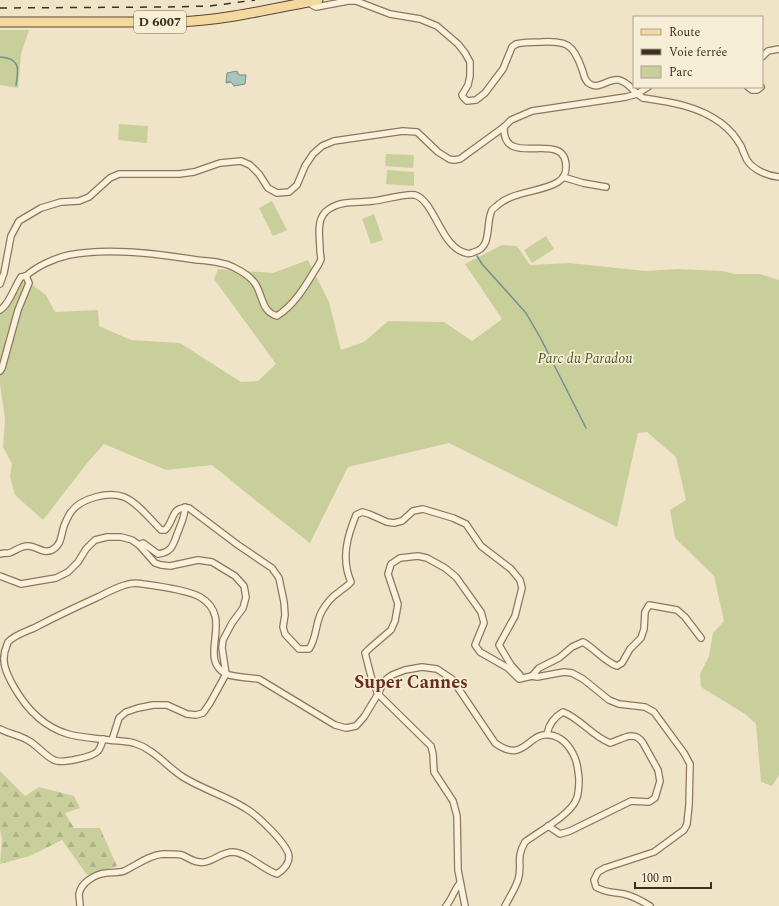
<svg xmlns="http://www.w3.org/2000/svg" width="779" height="906" viewBox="0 0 779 906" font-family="Spectral,serif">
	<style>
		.forest { fill: url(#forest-firs) }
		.park { fill: #c9cf9b }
		.water { fill: url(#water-ripples); stroke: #6f938a }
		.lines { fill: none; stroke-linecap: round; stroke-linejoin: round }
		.stream { stroke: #6f938a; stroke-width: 1.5 }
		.street-casing { stroke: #8d765c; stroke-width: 8 }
		.primary-casing { stroke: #5b4430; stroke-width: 11 }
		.street { stroke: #faf1dc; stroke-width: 5.5 }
		.primary { stroke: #f3d9a0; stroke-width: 9 }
		.rail { stroke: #3d2e20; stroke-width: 1.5; stroke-dasharray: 7 7; stroke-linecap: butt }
		.labels { text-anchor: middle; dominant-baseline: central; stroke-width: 3.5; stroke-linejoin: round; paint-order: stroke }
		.shield { fill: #f7eed8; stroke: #756857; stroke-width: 1 }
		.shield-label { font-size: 13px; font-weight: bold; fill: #3d2e20 }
		.park-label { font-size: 14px; font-style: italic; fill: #4d5a26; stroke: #f7eed8 }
		.district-label { font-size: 18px; font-weight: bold; fill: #6b2e1e; stroke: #f7eed8 }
	</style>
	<defs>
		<pattern id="forest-firs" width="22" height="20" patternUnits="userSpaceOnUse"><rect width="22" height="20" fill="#c9cf9b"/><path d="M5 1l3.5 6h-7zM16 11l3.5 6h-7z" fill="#aeb285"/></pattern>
		<pattern id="water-ripples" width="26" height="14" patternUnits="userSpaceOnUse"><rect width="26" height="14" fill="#a9c4bc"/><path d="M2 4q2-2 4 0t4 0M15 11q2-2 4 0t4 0" fill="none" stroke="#8ba098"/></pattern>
	</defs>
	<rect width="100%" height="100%" fill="#f0e4c8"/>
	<path class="forest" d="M0 771 25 796 39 787 74 796 80 808 65 813 74 828H100L117 866 87 875 62 840 30 856 0 864 2 839 0 830Z"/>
	<g class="park">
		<path d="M0 30H29L21 54 18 88 0 85Z"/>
		<path d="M119 124 148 126 147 143 118 140Z"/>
		<path d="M386 154 414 155 413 168 385 166Z"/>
		<path d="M387 170 414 172V186L386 184Z"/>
		<path d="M272 201 287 230 273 236 259 208Z"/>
		<path d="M374 214 383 240 371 244 362 219Z"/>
		<path d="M546 236 554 249 532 263 524 250Z"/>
		<path d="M502 245 517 246 530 265 570 263 645 271 678 269 723 271 735 274H760L779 280V775L772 786 761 782 756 724 745 714 701 687 700 674 709 656 713 633 724 621 714 576 675 538 670 510 686 500 676 457 647 432 638 433 617 527 449 443 348 467 310 543 250 496 212 465 166 470 104 444 88 462 43 520 15 495 10 477 12 464 3 447 5 419 0 384V314L6 311 21 282 27 281 46 295 55 312 98 310 99 326 131 340 180 343 241 382 258 381 276 364 214 279 218 269 273 273 308 260 329 302 341 350 364 342 388 321 444 322 472 341 502 319 465 264Z"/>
	</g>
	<path class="water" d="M237 71 239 75H246L245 84 234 86 231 82 226 83 227 73Z"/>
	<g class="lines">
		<g class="stream">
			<path d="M0 57C20 58 19 68 16 85"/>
			<path d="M477 256 482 264 526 313 541 339 586 428"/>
		</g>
		<defs>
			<g id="street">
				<path d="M310 1 312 5 316 7 348 1H356L390 14 420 19 437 26 458 44 465 53 470 62V76L468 85 462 95 463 97 467 101 476 100 485 93 503 69 512 47 516 44C524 42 533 42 541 42 566 41 573 43 582 69 584 74 584 81 590 84 599 90 609 78 619 80 629 82 634 93 643 98 671 102 698 106 721 123 729 129 736 137 741 146 743 151 745 156 747 160 753 170 768 176 779 177"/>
				<path d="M762 57 768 51 779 49"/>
				<path d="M748 87 752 90H757L761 87"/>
				<path d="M563 177 583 183 606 187"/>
				<path d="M26 276C37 266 55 258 69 255 108 247 158 254 197 260 209 261 224 262 235 268 243 272 252 278 256 285 263 297 262 312 277 316 294 305 305 287 315 270 317 267 320 263 321 259 321 257 320 253 320 250 320 236 315 218 329 209 342 200 359 203 373 201 384 200 406 193 415 195 435 201 441 248 466 253 468 254 472 253 474 252 493 247 485 224 492 210 494 208 497 206 499 204 515 191 542 192 558 182 563 179 566 173 566 167 566 127 502 171 504 127"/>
				<path d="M0 284 4 273 11 236 19 221 41 208 61 202 79 201 89 197 110 178 119 174H179L194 172 220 163 241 161 250 165 259 174 268 188 277 193 289 192 297 185 305 166 313 154 322 146 334 141 403 131 417 132 438 152 449 159 454 160 460 159 504 127 511 120 532 111 626 97 637 94 648 87"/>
				<path d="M0 310C8 306 15 286 21 277L26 276 29 283 18 310 2 368 0 371"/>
				<path d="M139 545 143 543 158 554C173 552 173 544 178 532 181 523 185 517 185 507"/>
				<path d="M0 554C3 553 6 553 9 553 16 551 21 545 29 546 38 547 43 554 52 550 62 545 61 534 64 526 66 521 68 516 71 512 81 498 109 491 124 497 137 502 151 520 161 530H165C175 521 170 506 189 508L238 545 272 568 279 578 284 602 285 615 283 627 285 634 299 649H309C317 638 315 623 322 611 326 604 333 596 339 592 343 588 347 587 351 582 341 559 347 537 356 515L362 512 369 514 387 522 394 523 402 521 413 511 423 509 453 518 466 524 481 546 511 569 520 580 522 588 515 616 499 645 511 665 520 675"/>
				<path d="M0 576 21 584 56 578 68 572 78 562 86 549 95 540 107 537H121L132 540 139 545 155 563 161 565 170 566 198 560 212 562 235 576 244 586 246 597 243 608 232 623 223 640 222 648 226 674 210 703 203 713 196 715 187 714 167 705H153L138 708 126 712 119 718 112 740"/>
				<path d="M532 676 539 668 559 658 572 647 583 642C595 649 604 661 617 666L622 663 630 649 641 638 644 629 645 612 649 605 677 610 685 617 701 638"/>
				<path d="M0 729C9 734 20 735 29 741 38 746 45 756 54 760 61 764 93 757 98 751 101 747 102 743 103 739"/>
				<path d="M547 734C549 724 554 717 563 712 581 719 592 736 610 743 621 740 634 729 643 743L658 770 660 781 655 798 649 802 631 801 570 831 560 834 548 826"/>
				<path d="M80 906C80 902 79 897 79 894 81 882 96 874 106 873 113 872 119 873 124 871 137 865 149 855 163 854 169 854 177 854 182 855 189 858 196 864 205 862 215 860 222 852 233 852 248 853 262 869 277 874 283 870 289 865 289 857 289 845 256 814 245 808 226 796 202 789 183 777 166 766 154 749 134 743 126 741 117 741 109 740 96 738 81 738 68 734 44 727 26 708 14 687 6 673 0 660 7 645 7 644 8 643 8 642 13 636 27 631 34 628 55 617 76 607 98 597 106 593 115 588 125 585 131 583 137 583 143 584 158 586 188 590 200 597 236 618 196 658 226 674 233 677 251 678 259 679L335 725 346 728 356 726 364 717 378 694 384 681 392 675 405 670 422 667 437 669 452 679 495 743C525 765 528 731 550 735 563 737 570 746 575 758 578 765 578 771 579 779 579 785 579 794 576 800 570 815 538 832 525 842 515 859 523 865 518 880 515 889 509 898 505 906"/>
				<path d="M446 906C452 899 454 890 460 883"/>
				<path d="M465 906 458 870 457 816 453 801 434 772 433 754 431 746 378 694 372 680 365 653 370 648 391 630 395 621 398 604 388 574 391 564 400 558 418 556 427 558 445 568 456 577 481 612 484 623 475 645 480 652 508 668 519 679 532 676 537 677 564 672 572 673 583 679 609 700 619 704 645 707 654 712 684 753 690 764 689 805 687 824 684 830 654 852 605 868 598 872 594 880 596 887C605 893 614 892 624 894 633 896 642 901 650 906"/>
			</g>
			<path id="primary" d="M0 22H177C226 20 271 9 318 0"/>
		</defs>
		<use href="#street" class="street-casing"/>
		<use href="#primary" class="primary-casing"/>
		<use href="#street" class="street"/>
		<use href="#primary" class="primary"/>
		<path class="rail" d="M0 8 166 7 210 6 255 0"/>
	</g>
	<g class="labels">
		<rect class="shield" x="134" y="11" width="52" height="22" rx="3"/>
		<g class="shield-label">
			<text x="160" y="22">D 6007</text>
		</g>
		<g class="park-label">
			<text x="585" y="358">Parc du Paradou</text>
		</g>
		<g class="district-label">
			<text x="411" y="682">Super Cannes</text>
		</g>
	</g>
	<rect x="633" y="16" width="130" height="72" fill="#f7eed8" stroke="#ada18e"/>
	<rect x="641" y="29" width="20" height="6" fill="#f3d9a0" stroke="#ada18e"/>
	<text x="669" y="36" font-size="12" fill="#3d2e20">Route</text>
	<rect x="641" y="49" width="20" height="6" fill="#3d2e20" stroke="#ada18e"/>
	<text x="669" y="56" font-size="12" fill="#3d2e20">Voie ferrée</text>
	<rect x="641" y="66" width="20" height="12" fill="#c9cf9b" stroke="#ada18e"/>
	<text x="669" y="76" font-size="12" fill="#3d2e20">Parc</text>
	<path d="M635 882v6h76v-6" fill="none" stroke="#3d2e20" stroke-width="2"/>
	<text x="641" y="882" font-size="12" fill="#3d2e20" stroke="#f7eed8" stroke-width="3" paint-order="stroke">100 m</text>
</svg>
